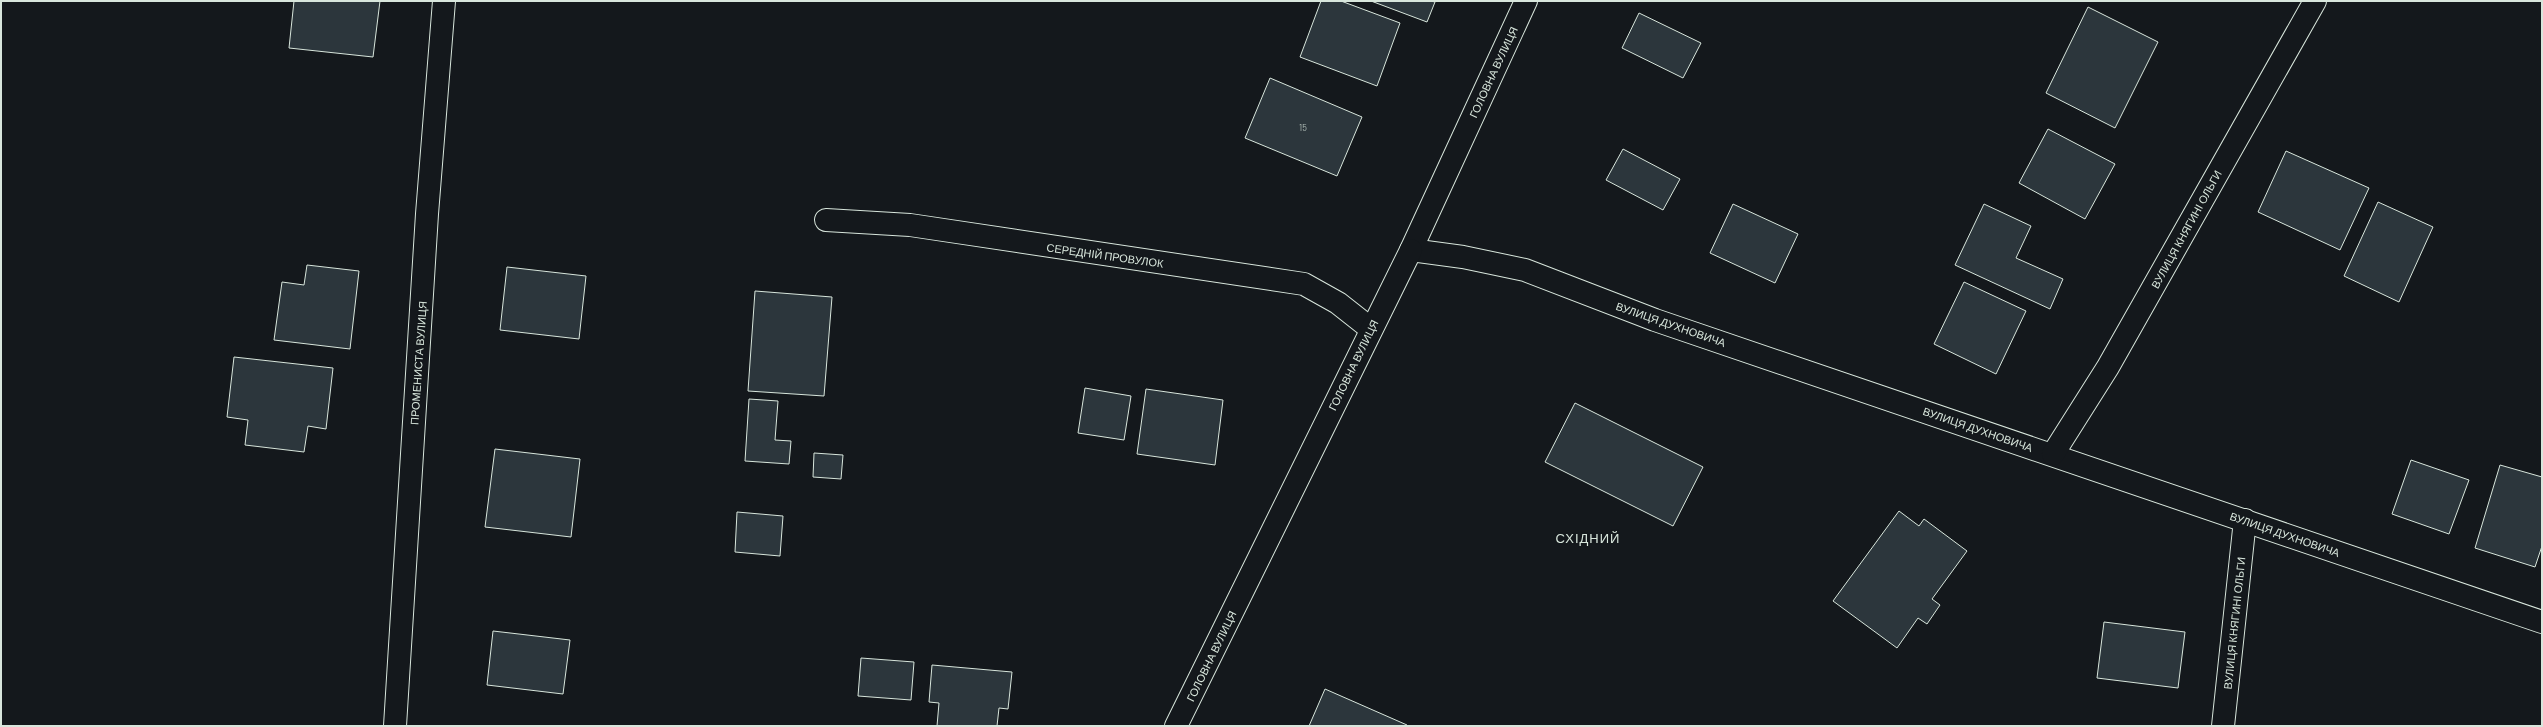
<svg xmlns="http://www.w3.org/2000/svg" width="2543" height="727" viewBox="0 0 2543 727" font-family="Barlow,sans-serif">
	<style>
		.building { fill: #2c363c; stroke: #d8e6dc }
		.lines { fill: none; stroke-linecap: round; stroke-linejoin: round }
		.minor-casing { stroke: #d8e6dc; stroke-width: 24 }
		.tertiary-casing { stroke: #d8e6dc; stroke-width: 24 }
		.minor { stroke: #14181c; stroke-width: 22 }
		.tertiary { stroke: #14181c; stroke-width: 22 }
		.labels { text-anchor: middle; dominant-baseline: central; stroke-width: 3; stroke-linejoin: round; paint-order: stroke }
		.number-label { font-size: 9px; fill: #adbab4 }
		.street-label { font-size: 11px; fill: #d8e6dc; stroke: #14181c }
		.quarter-label { font-size: 13px; letter-spacing: 1px; fill: #d8e6dc; stroke: #14181c }
	</style>
	<rect width="100%" height="100%" fill="#14181c"/>
	<g class="building">
		<path d="M294 1H380L373 57 289 48Z"/>
		<path d="M1321 1H1341L1400 23 1377 86 1300 57Z"/>
		<path d="M1371 1H1431L1435 2 1427 22Z"/>
		<path d="M2088 7 2158 42 2115 128 2046 93Z"/>
		<path d="M1639 13 1701 43 1683 78 1622 48Z"/>
		<path d="M1270 78 1362 117 1337 176 1245 138Z"/>
		<path d="M2048 129 2115 164 2085 219 2019 183Z"/>
		<path d="M1623 149 1680 179 1663 210 1606 180Z"/>
		<path d="M2286 151 2369 188 2340 250 2258 212Z"/>
		<path d="M2378 202 2433 227 2399 302 2344 276Z"/>
		<path d="M1733 204 1798 234 1775 283 1710 253Z"/>
		<path d="M1984 204 2031 226 2016 258 2063 279 2050 309 1955 265Z"/>
		<path d="M307 265 359 271 350 349 274 340 282 282 304 285Z"/>
		<path d="M507 267 586 276 579 339 500 330Z"/>
		<path d="M1964 282 2026 311 1996 374 1934 344Z"/>
		<path d="M755 291 832 297 824 396 748 391Z"/>
		<path d="M234 357 333 368 326 429 308 426 304 452 245 445 248 420 227 417Z"/>
		<path d="M1085 388 1131 396 1124 440 1078 433Z"/>
		<path d="M1146 389 1223 400 1215 465 1137 454Z"/>
		<path d="M749 399 778 401 775 440 791 441 789 464 745 461Z"/>
		<path d="M1575 403 1703 467 1673 526 1545 462Z"/>
		<path d="M495 449 580 459 571 537 485 527Z"/>
		<path d="M814 453 843 455 841 479 813 477Z"/>
		<path d="M2411 460 2469 480 2449 534 2392 514Z"/>
		<path d="M2500 465 2542 477V546L2535 567 2475 548Z"/>
		<path d="M1899 511 1919 526 1924 519 1967 551 1932 599 1940 605 1927 624 1918 618 1897 648 1833 601Z"/>
		<path d="M737 512 783 516 780 556 735 552Z"/>
		<path d="M2104 622 2185 632 2178 688 2097 678Z"/>
		<path d="M493 631 570 640 563 694 487 685Z"/>
		<path d="M861 658 914 662 911 700 858 696Z"/>
		<path d="M932 665 1012 672 1008 709 999 708 997 726H937L939 703 929 702Z"/>
		<path d="M1325 689 1407 725 1406 726H1309Z"/>
	</g>
	<g class="lines">
		<defs>
			<g id="minor">
				<path d="M1526 1 1411 250 1463 257 1525 270 1655 320 2542 622"/>
				<path d="M826 220 910 225 1304 284 1338 303 1371 329"/>
				<path d="M2053 454 2108 367 2315 1"/>
				<path d="M395 726 427 214 444 1"/>
				<path d="M2223 726 2245 520"/>
			</g>
			<path id="tertiary" d="M1176 726 1411 250"/>
		</defs>
		<use href="#minor" class="minor-casing"/>
		<use href="#tertiary" class="tertiary-casing"/>
		<use href="#minor" class="minor"/>
		<use href="#tertiary" class="tertiary"/>
	</g>
	<g class="labels">
		<g class="number-label">
			<text x="1303" y="127">15</text>
		</g>
		<g class="street-label">
			<text transform="translate(1493 72) rotate(-65)">ГОЛОВНА ВУЛИЦЯ</text>
			<text transform="translate(2186 229) rotate(-61)">ВУЛИЦЯ КНЯГИНІ ОЛЬГИ</text>
			<text transform="translate(1105 255) rotate(8)">СЕРЕДНІЙ ПРОВУЛОК</text>
			<text transform="translate(1671 324) rotate(19)">ВУЛИЦЯ ДУХНОВИЧА</text>
			<text transform="translate(418 363) rotate(-86)">ПРОМЕНИСТА ВУЛИЦЯ</text>
			<text transform="translate(1353 365) rotate(-64)">ГОЛОВНА ВУЛИЦЯ</text>
			<text transform="translate(1978 429) rotate(19)">ВУЛИЦЯ ДУХНОВИЧА</text>
			<text transform="translate(2285 534) rotate(19)">ВУЛИЦЯ ДУХНОВИЧА</text>
			<text transform="translate(2234 623) rotate(-84)">ВУЛИЦЯ КНЯГИНІ ОЛЬГИ</text>
			<text transform="translate(1211 656) rotate(-64)">ГОЛОВНА ВУЛИЦЯ</text>
		</g>
		<g class="quarter-label">
			<text x="1588" y="538">СХІДНИЙ</text>
		</g>
	</g>
	<rect width="2543" height="727" fill="none" stroke="#d8e6dc" stroke-width="4"/>
</svg>
